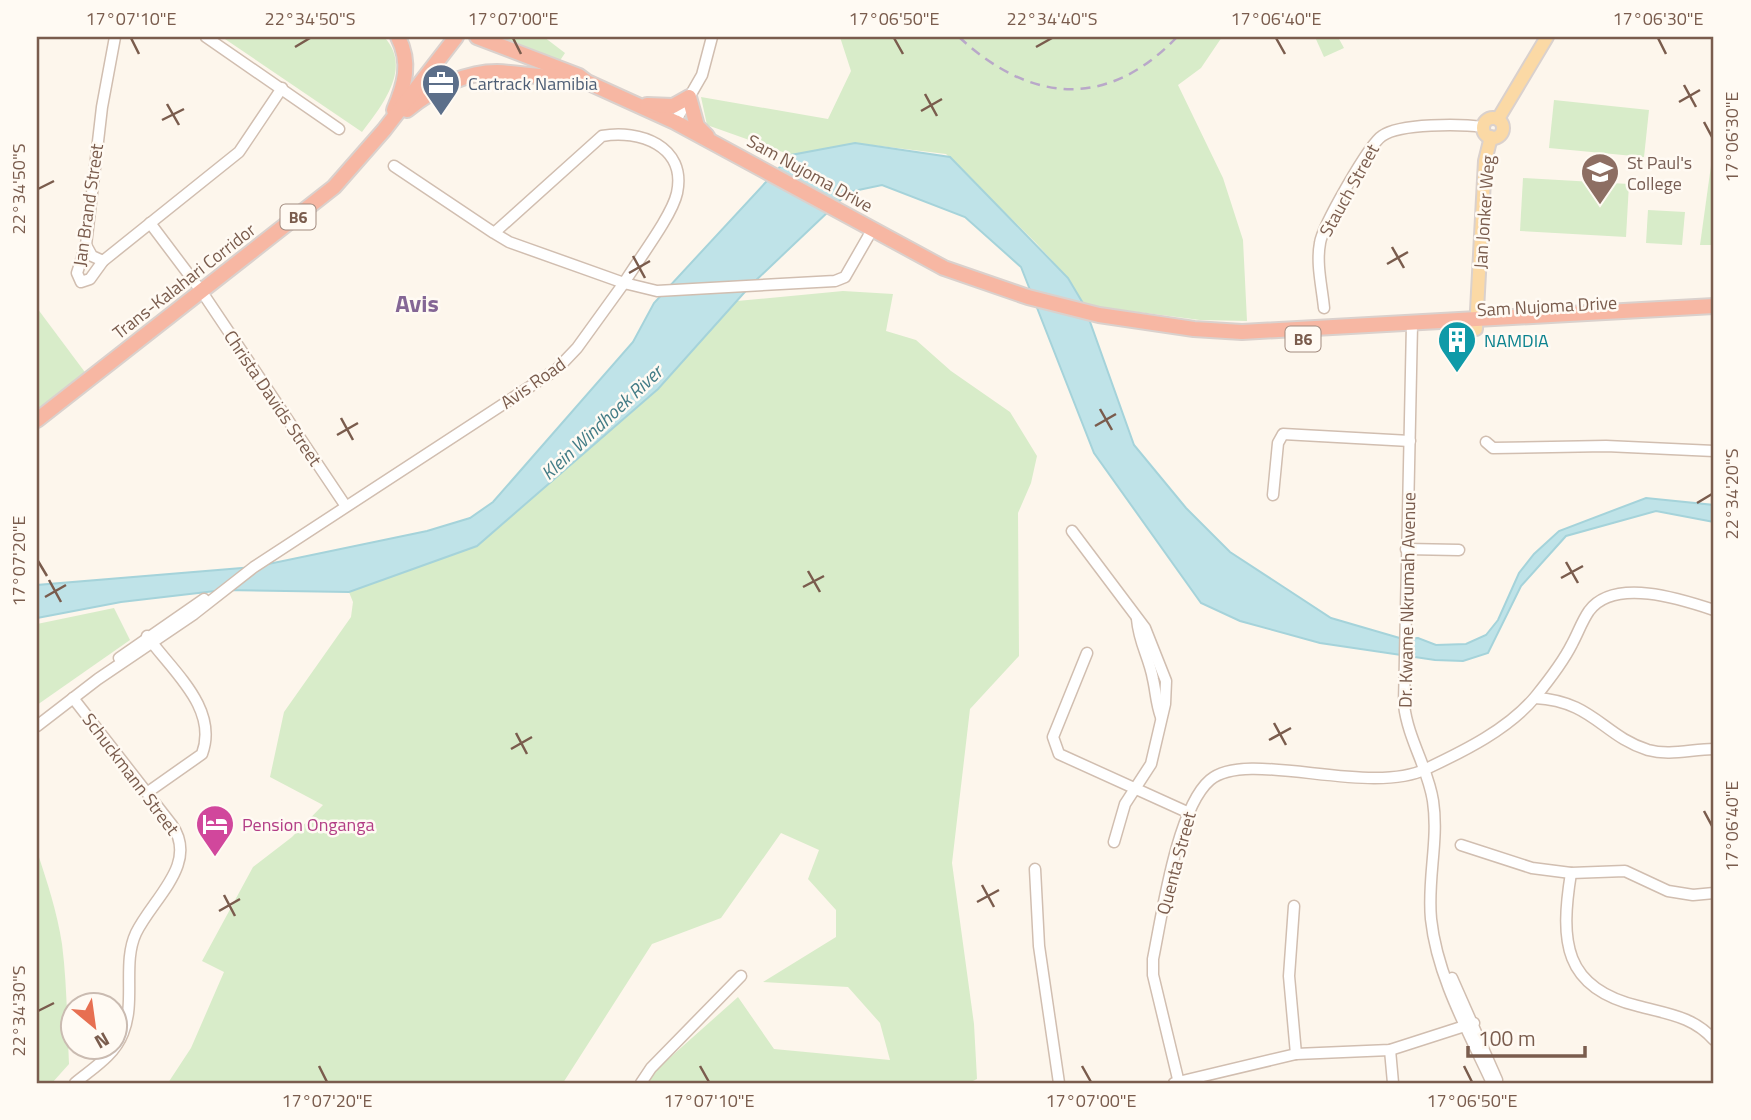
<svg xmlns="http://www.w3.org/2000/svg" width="1751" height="1120" viewBox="0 0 1751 1120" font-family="'Titillium Web',sans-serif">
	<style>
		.green { fill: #d8ecc9 }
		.water { fill: #bfe3e8; stroke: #a5d3da; stroke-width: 2 }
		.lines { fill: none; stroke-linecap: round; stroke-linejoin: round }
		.minor-casing { stroke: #d1beb0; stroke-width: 13 }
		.major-casing { stroke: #dad1cd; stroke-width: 16 }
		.highway-casing { stroke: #dad1cd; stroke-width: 18 }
		.minor { stroke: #fff; stroke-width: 10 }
		.major { stroke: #fbd9a5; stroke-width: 12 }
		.highway { stroke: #f7b7a3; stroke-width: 14 }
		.rail { stroke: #b9a8c9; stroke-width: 2.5; stroke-dasharray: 10 7; stroke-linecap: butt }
		.ticks { fill: none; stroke: #7a5c4d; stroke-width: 2.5 }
		.labels { text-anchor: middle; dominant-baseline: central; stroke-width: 5; stroke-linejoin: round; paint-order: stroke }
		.shield { fill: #fffaf3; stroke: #a28b7f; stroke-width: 2 }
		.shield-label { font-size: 16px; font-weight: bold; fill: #7a5c4d }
		.service-label { font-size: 18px; fill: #4e5e75; stroke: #fffaf3; text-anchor: start }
		.education-label { font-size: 18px; fill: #785e54; stroke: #fffaf3; text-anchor: start }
		.street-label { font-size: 18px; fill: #7a5c4d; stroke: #fffaf3 }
		.culture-label { font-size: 18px; fill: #0d838f; stroke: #fffaf3; text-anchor: start }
		.hotel-label { font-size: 18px; fill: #b23c85; stroke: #fffaf3; text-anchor: start }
		.water-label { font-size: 19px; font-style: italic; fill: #437c86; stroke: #fffaf3 }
		.district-label { font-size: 24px; font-weight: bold; fill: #846695; stroke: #fffaf3 }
		.neatline { fill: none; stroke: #7a5c4d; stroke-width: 2.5 }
		.ticks-label { font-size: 18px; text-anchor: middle; fill: #7a5c4d }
	</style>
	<rect width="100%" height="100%" fill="#fdf6ec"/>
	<g class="green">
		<path d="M222 37H384C413 67 382 106 362 132Z"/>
		<path d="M497 37H544L565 53 559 62Z"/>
		<path d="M840 37H1222L1201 68 1178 85 1223 178 1243 240 1247 321 1200 320 1084 305 1068 278 1036 243 946 154 855 143 791 155 707 125 701 97 828 119 851 71Z"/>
		<path d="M1315 37H1338L1344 48 1324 57Z"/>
		<path d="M1554 100 1649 110 1644 157 1549 148Z"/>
		<path d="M1714 144V245H1700Z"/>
		<path d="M1523 178 1629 184 1626 237 1520 231Z"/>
		<path d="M1648 210 1685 212 1682 245 1646 243Z"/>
		<path d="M843 291 893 294 886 331 916 340 951 371 1010 412 1037 456 1031 483 1018 513 1019 656 970 709 952 863 974 1024 977 1079 969 1083H652L647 1078 738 997 774 1049 890 1060 880 1023 848 987 763 982 836 937V910L808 879 819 850 781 833 721 918 652 944 563 1083H168L191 1048 224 972 202 961 253 867 292 837 323 805 270 777 284 712 351 617 353 602 349 592 477 546 658 389 737 301Z"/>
		<path d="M37 308 90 379 37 418Z"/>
		<path d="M114 608 130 640 37 705V624Z"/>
		<path d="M37 851C47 882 57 911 62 944 67 983 67 1024 69 1064L52 1083H37Z"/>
	</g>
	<path class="water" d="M855 143 950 157 1068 278 1084 305 1134 445 1186 508 1230 552 1331 618 1403 639 1418 638 1436 645 1466 644 1486 635 1498 620 1519 573 1534 554 1559 531 1646 498 1714 505V522L1656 511 1566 536 1521 586 1488 653 1463 661 1435 660 1320 643 1240 621 1201 603 1094 453 1021 267 965 217 882 185 849 192 751 285 658 389 477 546 349 592 224 590 121 602 37 618V585L254 567 427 531 470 518 493 502 633 342 654 303 791 155Z"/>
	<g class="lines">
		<defs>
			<g id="minor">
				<path d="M115 37 102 107 86 245 77 273 81 282 90 279 103 261 239 152 282 88"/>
				<path d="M206 37 339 129"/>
				<path d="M675 122 702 75 712 37"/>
				<path d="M394 166 494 233 509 242 624 283C638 260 672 216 677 193 687 146 639 129 602 136L494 233"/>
				<path d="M150 223 202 292 345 505"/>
				<path d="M86 245 92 256 103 261"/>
				<path d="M1324 308C1322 287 1316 264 1320 243 1322 227 1369 144 1382 136 1400 123 1461 124 1483 127"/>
				<path d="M1412 324 1404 705C1408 739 1428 768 1433 801 1439 841 1427 879 1431 919 1437 976 1468 1031 1492 1083"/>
				<path d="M1486 442 1493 448 1606 446 1714 451"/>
				<path d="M1273 495 1278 443 1283 434 1410 441"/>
				<path d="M1072 531 1145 628 1166 681 1165 704 1151 764 1125 804 1114 842"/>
				<path d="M1406 549 1459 550"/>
				<path d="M1137 619C1139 643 1149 657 1153 679 1156 692 1156 703 1161 717"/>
				<path d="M147 636C172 671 219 708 202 754L148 792"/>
				<path d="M1087 653 1053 737 1059 754 1187 812"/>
				<path d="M119 658 204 599"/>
				<path d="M73 698 172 825C199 864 153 898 136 933 122 963 136 1001 123 1033 114 1056 93 1068 75 1083"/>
				<path d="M1535 698C1593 701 1603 736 1648 750 1670 756 1692 749 1714 749"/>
				<path d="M37 726 98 679 194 614 254 567 557 369 577 348 624 283 657 291 835 281 845 277 872 230"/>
				<path d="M1461 845 1532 868 1571 873 1625 871 1668 891 1693 895 1714 893"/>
				<path d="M1035 869 1039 946 1059 1083"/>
				<path d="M1571 873C1560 941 1563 988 1638 1006 1667 1014 1693 1016 1714 1040"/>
				<path d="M1294 906 1289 976 1296 1054"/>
				<path d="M1452 978 1497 1080"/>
				<path d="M1390 1050 1393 1083"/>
				<path d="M641 1083 651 1068 741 976"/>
				<path d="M1174 1083 1296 1054 1390 1050 1474 1023"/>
				<path d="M1179 1083 1153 975V959C1162 915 1177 808 1210 780 1247 748 1368 797 1426 769 1464 751 1509 729 1536 696 1549 680 1563 662 1572 644 1578 633 1582 621 1589 611 1614 577 1681 599 1714 610"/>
			</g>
			<g id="major">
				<circle cx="1493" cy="128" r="10"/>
				<path d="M1498 119 1547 37"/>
				<path d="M1476 329 1485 161 1491 137"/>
			</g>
			<g id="highway">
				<path d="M477 37 579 76 587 82 675 122 944 268 1028 297 1099 315 1194 329 1242 332 1714 306"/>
				<path d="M647 105 673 106 689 97 697 126 707 136"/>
				<path d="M394 110C405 84 411 63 398 37"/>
				<path d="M407 110C433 89 463 72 497 72 520 73 541 78 564 77"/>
				<path d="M37 420 334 187 384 130 456 37"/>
			</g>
		</defs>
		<use href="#minor" class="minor-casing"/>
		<use href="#major" class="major-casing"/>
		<use href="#highway" class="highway-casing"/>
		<use href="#minor" class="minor"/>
		<use href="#major" class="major"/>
		<use href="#highway" class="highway"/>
		<path class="rail" d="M959 37C1030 103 1107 110 1177 37"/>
	</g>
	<path class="ticks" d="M131 38 139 54M513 38 521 54M894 38 903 54M1276 38 1285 54M1658 38 1666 54M295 47 310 38M1036 47 1052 38M1684 85 1696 107M925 94 937 116M1679 102 1700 90M167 104 179 125M921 111 942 99M162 120 184 109M1704 122 1712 137M38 189 54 181M1392 247 1404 268M633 256 645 278M1387 264 1408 252M629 273 650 261M1100 409 1112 430M341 418 353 440M1095 426 1116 414M337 435 358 423M1697 503 1712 494M38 561 47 576M1566 562 1578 583M808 571 820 592M1561 578 1583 566M49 580 61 602M803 587 824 576M45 597 66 585M1274 723 1286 745M516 733 527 754M1269 740 1291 728M511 749 532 737M1704 811 1712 826M982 885 994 907M224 895 235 916M977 902 999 890M219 911 240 899M38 1011 54 1003M319 1066 327 1082M700 1066 709 1082M1082 1066 1091 1082M1464 1066 1472 1082"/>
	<defs>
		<symbol id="office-pin" viewBox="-11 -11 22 30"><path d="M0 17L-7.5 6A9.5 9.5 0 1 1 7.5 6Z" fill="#5c6f8a" stroke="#fffaf3"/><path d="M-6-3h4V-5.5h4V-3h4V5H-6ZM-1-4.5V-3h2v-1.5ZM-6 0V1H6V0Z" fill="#fff"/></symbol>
		<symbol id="school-pin" viewBox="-11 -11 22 30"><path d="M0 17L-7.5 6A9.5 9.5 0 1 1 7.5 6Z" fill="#8d6e63" stroke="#fffaf3"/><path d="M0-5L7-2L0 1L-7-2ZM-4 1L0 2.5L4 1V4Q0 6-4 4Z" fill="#fff"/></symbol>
		<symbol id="building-pin" viewBox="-11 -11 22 30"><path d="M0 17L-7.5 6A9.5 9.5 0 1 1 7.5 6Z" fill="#0f9aa8" stroke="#fffaf3"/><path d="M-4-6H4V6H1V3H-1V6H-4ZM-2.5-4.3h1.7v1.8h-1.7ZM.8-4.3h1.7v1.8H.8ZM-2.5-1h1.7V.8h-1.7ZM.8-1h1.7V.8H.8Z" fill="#fff"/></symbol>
		<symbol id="hotel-pin" viewBox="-11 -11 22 30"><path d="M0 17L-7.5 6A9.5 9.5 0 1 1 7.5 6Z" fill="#d1479c" stroke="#fffaf3"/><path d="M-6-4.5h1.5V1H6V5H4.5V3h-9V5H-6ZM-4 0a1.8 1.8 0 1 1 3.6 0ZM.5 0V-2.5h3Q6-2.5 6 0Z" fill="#fff"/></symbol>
	</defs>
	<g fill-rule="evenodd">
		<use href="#office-pin" x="419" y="61" width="44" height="60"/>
		<use href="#school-pin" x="1578" y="150" width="44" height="60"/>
		<use href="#building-pin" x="1435" y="318" width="44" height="60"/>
		<use href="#hotel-pin" x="193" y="802" width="44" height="60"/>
	</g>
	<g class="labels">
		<g class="shield">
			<rect x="280.5" y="204.5" width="35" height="25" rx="5"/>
			<rect x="1285.5" y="326.5" width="35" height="25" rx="5"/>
		</g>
		<g class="shield-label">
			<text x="298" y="217">B6</text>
			<text x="1303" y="339">B6</text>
		</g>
		<g class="service-label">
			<text x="468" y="83">Cartrack Namibia</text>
		</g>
		<g class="education-label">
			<text x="1627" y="162">St Paul's<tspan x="1627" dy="21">College</tspan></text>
		</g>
		<g class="street-label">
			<text transform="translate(810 173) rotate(29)">Sam Nujoma Drive</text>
			<text transform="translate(1349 190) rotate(-61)">Stauch Street</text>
			<text transform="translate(88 205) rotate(-82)">Jan Brand Street</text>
			<text transform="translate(1484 212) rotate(-86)">Jan Jonker Weg</text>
			<text transform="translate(184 281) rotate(-38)">Trans-Kalahari Corridor</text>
			<text transform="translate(1547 306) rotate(-3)">Sam Nujoma Drive</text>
			<text transform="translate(533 383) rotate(-35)">Avis Road</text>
			<text transform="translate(273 398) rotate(56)">Christa Davids Street</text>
			<text transform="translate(1407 600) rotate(-89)">Dr. Kwame Nkrumah Avenue</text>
			<text transform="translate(131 774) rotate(53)">Schuckmann Street</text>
			<text transform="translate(1176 863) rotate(-75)">Quenta Street</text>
		</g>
		<g class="culture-label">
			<text x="1484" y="340">NAMDIA</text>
		</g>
		<g class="hotel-label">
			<text x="242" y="824">Pension Onganga</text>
		</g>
		<g class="water-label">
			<text transform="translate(601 422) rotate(-43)">Klein Windhoek River</text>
		</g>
		<g class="district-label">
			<text x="417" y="303">Avis</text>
		</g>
	</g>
	<rect width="1751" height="1120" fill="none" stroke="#fffaf3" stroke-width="77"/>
	<g transform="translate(94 1026) rotate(151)"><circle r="33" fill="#fffaf3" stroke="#cabbb1" stroke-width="2"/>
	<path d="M0-5L12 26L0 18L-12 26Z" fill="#e76f51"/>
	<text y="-10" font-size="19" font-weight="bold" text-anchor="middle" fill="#7a5c4d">N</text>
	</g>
	<path d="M1468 1046v10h117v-10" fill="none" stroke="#7a5c4d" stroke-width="3.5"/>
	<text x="1478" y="1046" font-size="21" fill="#7a5c4d" stroke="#fffaf3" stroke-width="5" paint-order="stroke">100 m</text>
	<rect x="38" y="38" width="1674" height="1044" class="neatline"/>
	<g class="ticks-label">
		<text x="131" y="25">17°07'10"E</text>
		<text x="310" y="25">22°34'50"S</text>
		<text x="513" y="25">17°07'00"E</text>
		<text x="894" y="25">17°06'50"E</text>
		<text x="1052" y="25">22°34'40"S</text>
		<text x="1276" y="25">17°06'40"E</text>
		<text x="1658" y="25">17°06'30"E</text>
		<text transform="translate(1732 137) rotate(-90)" y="6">17°06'30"E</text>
		<text transform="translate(19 189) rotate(-90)" y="6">22°34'50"S</text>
		<text transform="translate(1732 494) rotate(-90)" y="6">22°34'20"S</text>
		<text transform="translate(19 561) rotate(-90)" y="6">17°07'20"E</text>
		<text transform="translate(1732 826) rotate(-90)" y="6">17°06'40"E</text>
		<text transform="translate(19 1011) rotate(-90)" y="6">22°34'30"S</text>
		<text x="327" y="1107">17°07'20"E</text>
		<text x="709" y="1107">17°07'10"E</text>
		<text x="1091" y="1107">17°07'00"E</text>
		<text x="1472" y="1107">17°06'50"E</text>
	</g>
</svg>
